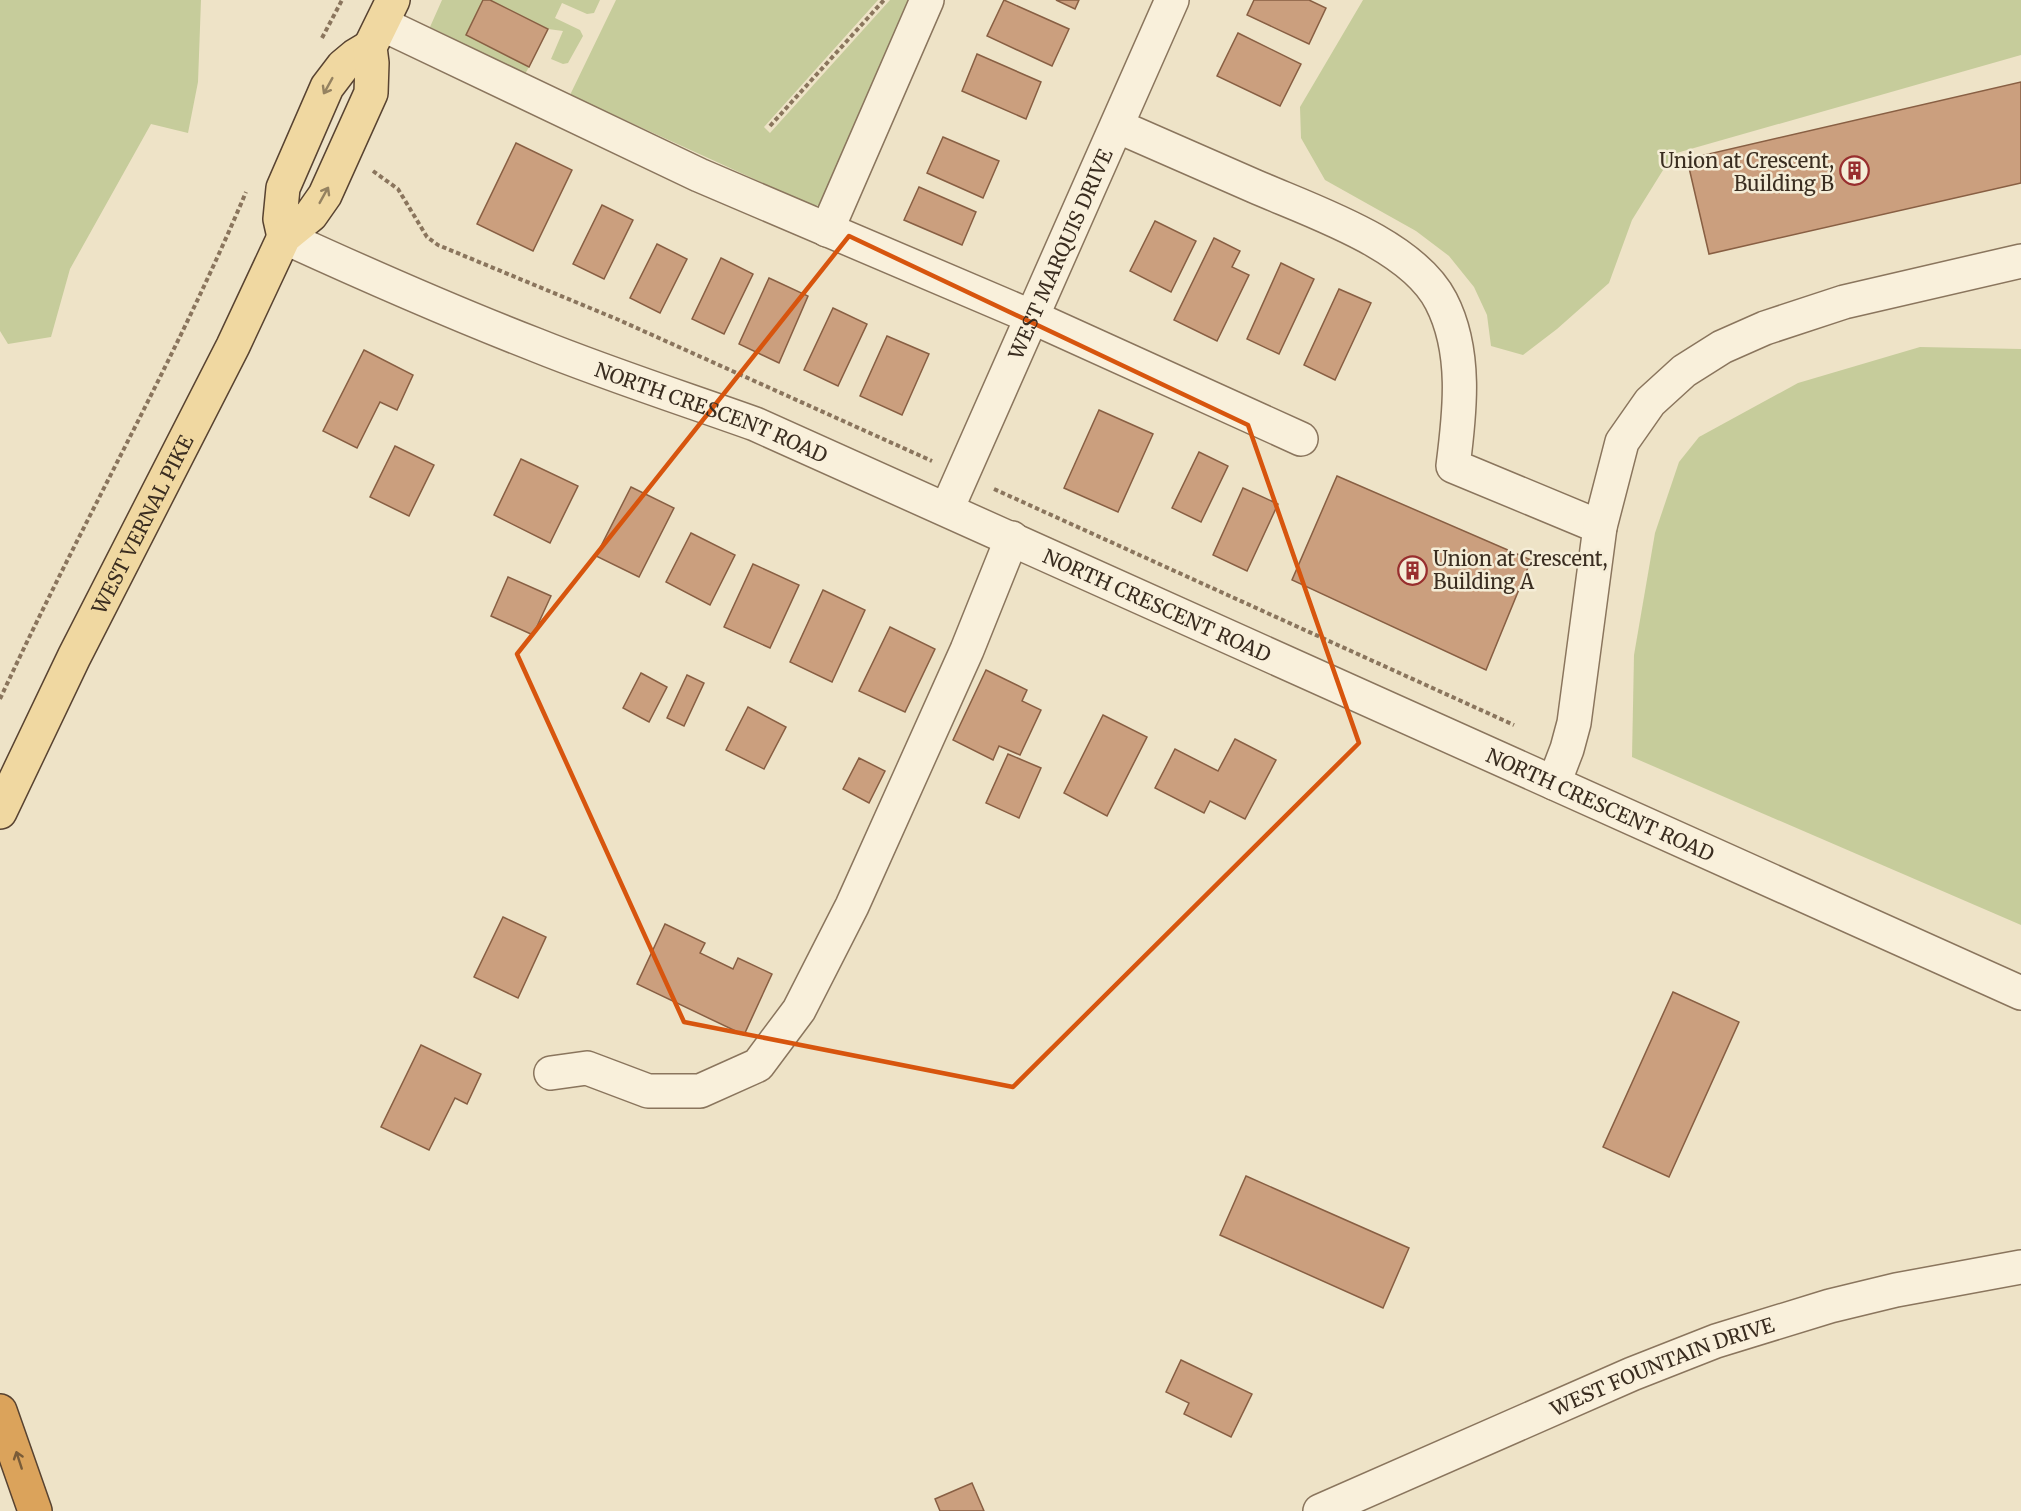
<svg xmlns="http://www.w3.org/2000/svg" width="2021" height="1511" viewBox="0 0 2021 1511" font-family="Merriweather,serif">
	<style>
		.green { fill: #c6cc9b }
		.building { fill: #cb9f7e; stroke: #885f43; stroke-width: 1.5 }
		.lines { fill: none; stroke-linecap: round; stroke-linejoin: round }
		.minor-casing { stroke: #8a755d; stroke-width: 36 }
		.major-casing { stroke: #584331; stroke-width: 36 }
		.highway-casing { stroke: #584331; stroke-width: 36 }
		.path { stroke: #8a755d; stroke-width: 4; stroke-dasharray: 4.5 3; stroke-linecap: butt }
		.minor { stroke: #f9f0db; stroke-width: 33 }
		.major { stroke: #f0d8a1; stroke-width: 33 }
		.highway { stroke: #dba35b; stroke-width: 33 }
		.oneway { stroke: #958260 }
		.oneway2 { stroke: #7a5c38 }
		.marked { fill: none; stroke: #d7550e; stroke-width: 4.5; stroke-linejoin: round }
		.labels { text-anchor: middle; dominant-baseline: central; stroke-width: 5; stroke-linejoin: round; paint-order: stroke }
		.poi-label { font-size: 20px; fill: #3a2d20; stroke: #f5edd7; text-anchor: end }
		.street-label { font-size: 20px; fill: #3a2d20; stroke: #f5edd7 }
	</style>
	<rect width="100%" height="100%" fill="#eee3c7"/>
	<g class="green">
		<path d="M0 0H201L198 82 188 133 151 124 70 269 51 337 8 344 0 331Z"/>
		<path d="M442 0H483L466 35 529 67 525 74 430 27Z"/>
		<path d="M490 0H600L594 13 587 14 562 3 555 18 580 30 583 36 568 63 563 64 551 59 563 31 548 29Z"/>
		<path d="M616 0H878L764 127 770 133 890 0H915L821 205 813 206 570 95Z"/>
		<path d="M1363 0H2021V55L1673 154 1632 220 1609 283 1557 329 1523 355 1491 346 1487 315 1474 287 1449 256 1416 231 1325 180 1301 138 1300 107Z"/>
		<path d="M1920 347 2021 349V925L1632 757 1634 655 1655 533 1679 462 1699 437 1798 383Z"/>
	</g>
	<g class="building">
		<path d="M483 0H490L548 29 529 67 466 35Z"/>
		<path d="M1004 0 1069 29 1052 66 987 36Z"/>
		<path d="M1056 0H1079L1075 9Z"/>
		<path d="M1254 0H1309L1326 8 1309 44 1247 15Z"/>
		<path d="M1238 33 1301 64 1280 106 1217 76Z"/>
		<path d="M977 54 1041 82 1026 119 962 91Z"/>
		<path d="M2021 82V183L1709 254 1687 159Z"/>
		<path d="M943 137 999 161 983 198 927 173Z"/>
		<path d="M516 143 572 170 533 251 477 224Z"/>
		<path d="M919 187 976 212 962 245 904 220Z"/>
		<path d="M602 205 633 220 604 279 573 264Z"/>
		<path d="M1155 221 1196 241 1171 292 1130 271Z"/>
		<path d="M1214 238 1240 251 1232 267 1249 275 1217 341 1174 320Z"/>
		<path d="M657 244 687 259 660 313 630 298Z"/>
		<path d="M721 258 753 274 724 334 692 319Z"/>
		<path d="M1281 263 1314 279 1279 354 1247 339Z"/>
		<path d="M769 278 808 296 779 363 739 344Z"/>
		<path d="M1339 289 1371 303 1335 380 1304 365Z"/>
		<path d="M833 308 867 324 838 386 804 370Z"/>
		<path d="M887 336 929 354 902 415 860 396Z"/>
		<path d="M364 350 413 375 397 410 380 402 357 448 323 431Z"/>
		<path d="M1099 410 1153 434 1118 512 1064 488Z"/>
		<path d="M395 446 434 465 409 516 370 497Z"/>
		<path d="M1199 452 1228 466 1201 522 1172 508Z"/>
		<path d="M521 459 578 486 550 543 494 515Z"/>
		<path d="M1337 476 1531 560 1486 670 1292 580Z"/>
		<path d="M631 487 674 508 639 577 596 556Z"/>
		<path d="M1243 488 1278 504 1247 571 1213 555Z"/>
		<path d="M691 533 735 555 710 605 666 582Z"/>
		<path d="M753 564 799 585 770 648 724 627Z"/>
		<path d="M508 577 551 596 533 635 491 616Z"/>
		<path d="M823 590 865 610 832 682 790 662Z"/>
		<path d="M890 627 935 649 905 712 859 691Z"/>
		<path d="M986 670 1027 690 1022 701 1041 710 1020 755 999 746 993 760 953 740Z"/>
		<path d="M641 673 667 687 649 722 623 708Z"/>
		<path d="M687 675 704 683 684 726 667 718Z"/>
		<path d="M748 707 786 727 764 769 726 750Z"/>
		<path d="M1103 715 1147 737 1107 816 1064 793Z"/>
		<path d="M1235 739 1276 760 1245 819 1210 801 1204 813 1155 788 1175 749 1218 771Z"/>
		<path d="M1008 754 1041 768 1019 818 986 803Z"/>
		<path d="M859 758 885 771 869 803 843 789Z"/>
		<path d="M503 917 546 937 518 998 474 977Z"/>
		<path d="M665 924 705 943 700 953 733 969 738 958 772 974 744 1035 637 984Z"/>
		<path d="M1673 992 1739 1022 1669 1177 1603 1147Z"/>
		<path d="M421 1045 481 1074 467 1104 455 1098 429 1150 381 1127Z"/>
		<path d="M1246 1176 1409 1248 1383 1308 1220 1235Z"/>
		<path d="M1181 1360 1252 1394 1231 1437 1184 1414 1189 1403 1166 1392Z"/>
		<path d="M972 1483 984 1511H940L935 1499Z"/>
	</g>
	<g class="lines">
		<defs>
			<g id="minor">
				<path d="M382 24 699 175 1032 317 1301 439"/>
				<path d="M1117 126C1163 146 1208 166 1254 186 1311 211 1412 244 1441 301 1467 351 1460 412 1453 466L1600 527"/>
				<path d="M827 230 927 0"/>
				<path id="s1" d="M284 237C367 275 451 312 536 345 608 374 682 398 755 424L2021 993"/>
				<path id="s2" d="M947 509 1172 0"/>
				<path d="M1554 783 1567 749 1574 723 1600 527 1622 442 1650 402 1684 371 1722 347 1765 328 1844 302 2021 261"/>
				<path d="M551 1073 587 1068 648 1091H700L758 1065 799 1010 852 906 967 650 1012 538"/>
				<path id="s3" d="M1320 1511 1632 1374 1716 1341 1830 1306 1896 1290 2021 1267"/>
			</g>
			<g id="major">
				<path d="M284 237 280 219 283 188 327 87 343 66 355 56 370 47"/>
				<path id="s4" d="M0 812 74 657 233 346 284 237 311 215 325 195 371 93 372 63 370 47 393 0"/>
			</g>
			<path id="highway" d="M0 1411 35 1511"/>
		</defs>
		<use href="#minor" class="minor-casing"/>
		<use href="#major" class="major-casing"/>
		<use href="#highway" class="highway-casing"/>
		<g class="path">
			<path d="M322 38 342 0"/>
			<path d="M770 126 884 0"/>
			<path d="M373 171 398 189 427 237 438 245 619 320 932 461"/>
			<path d="M994 489 1514 725"/>
			<path d="M0 699C79 528 173 365 246 192"/>
		</g>
		<use href="#minor" class="minor"/>
		<use href="#major" class="major"/>
		<use href="#highway" class="highway"/>
	</g>
	<defs><path id="oneway-shaft" d="M-6 0H5M1.5-3L5.5 0L1.5 3" fill="none" stroke-width="1.6" stroke-linecap="round" stroke-linejoin="round" transform="scale(1.5)"/></defs>
	<g class="oneway">
		<use href="#oneway-shaft" transform="translate(328 86) rotate(119)"/>
		<use href="#oneway-shaft" transform="translate(324 195) rotate(-61)"/>
	</g>
	<use class="oneway2" href="#oneway-shaft" transform="translate(19 1460) rotate(-108)"/>
	<path class="marked" d="M849 236 1248 425 1359 743 1013 1087 684 1022 517 654Z"/>
	<defs>
		<symbol id="building-ring" viewBox="-11 -11 22 22"><circle r="9.5" fill="#f5edd7" stroke="#982e2e" stroke-width="1.5"/><path d="M-4-6H4V6H1V3H-1V6H-4ZM-2.5-4.3h1.7v1.8h-1.7ZM.8-4.3h1.7v1.8H.8ZM-2.5-1h1.7V.8h-1.7ZM.8-1h1.7V.8H.8Z" fill="#982e2e"/></symbol>
	</defs>
	<g fill-rule="evenodd">
		<use href="#building-ring" x="1838" y="154" width="33" height="33"/>
		<use href="#building-ring" x="1396" y="554" width="33" height="33"/>
	</g>
	<g class="labels">
		<g class="poi-label">
			<text x="1834" y="160">Union at Crescent,<tspan x="1834" dy="23">Building B</tspan></text>
			<text x="1433" y="558" text-anchor="start">Union at Crescent,<tspan x="1433" dy="23">Building A</tspan></text>
		</g>
		<g class="street-label">
			<text stroke="none"><textPath href="#s2" startOffset="279">WEST MARQUIS DRIVE</textPath></text>
			<text stroke="none"><textPath href="#s1" startOffset="462">NORTH CRESCENT ROAD</textPath></text>
			<text stroke="none"><textPath href="#s4" startOffset="321">WEST VERNAL PIKE</textPath></text>
			<text stroke="none"><textPath href="#s1" startOffset="948">NORTH CRESCENT ROAD</textPath></text>
			<text stroke="none"><textPath href="#s1" startOffset="1434">NORTH CRESCENT ROAD</textPath></text>
			<text stroke="none"><textPath href="#s3" startOffset="372">WEST FOUNTAIN DRIVE</textPath></text>
		</g>
	</g>
</svg>
